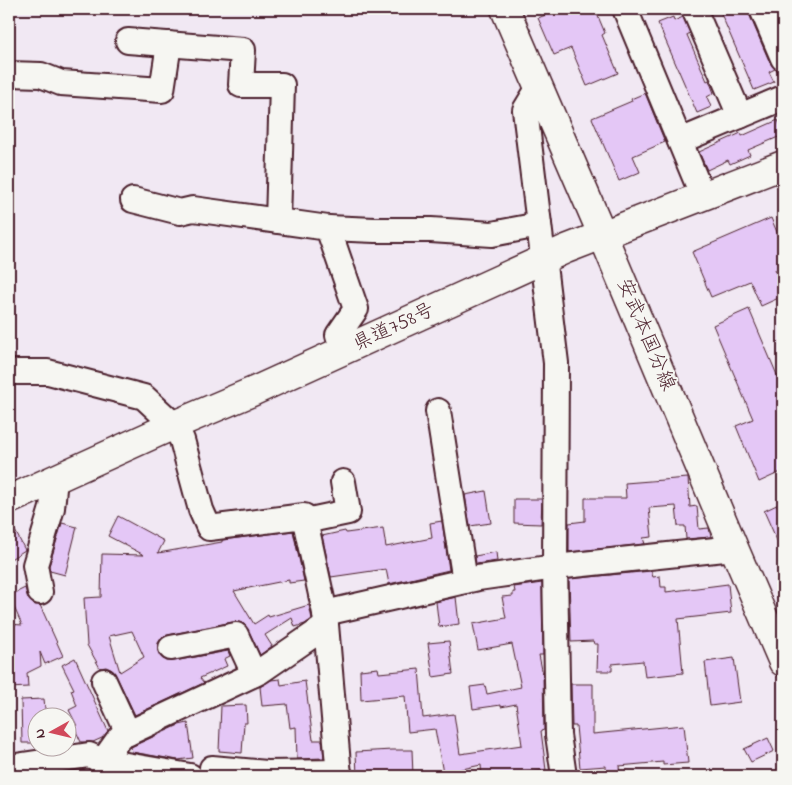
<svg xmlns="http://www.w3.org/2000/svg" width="792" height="785" viewBox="0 0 792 785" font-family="'Indie Flower','Klee One',sans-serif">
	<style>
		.building { fill: #e4c7f6; stroke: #4a1f2b; fill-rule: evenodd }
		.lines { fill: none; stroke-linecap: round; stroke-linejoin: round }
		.minor-casing { stroke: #4a1f2b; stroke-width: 28 }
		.major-casing { stroke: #4a1f2b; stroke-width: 31 }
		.minor { stroke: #f6f6f2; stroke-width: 24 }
		.major { stroke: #f6f6f2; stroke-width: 28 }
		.labels { text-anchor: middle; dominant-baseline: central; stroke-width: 4; stroke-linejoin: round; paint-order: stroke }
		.street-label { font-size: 20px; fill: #4a1f2b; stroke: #f6f6f2 }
	</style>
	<rect width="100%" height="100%" fill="#f1e8f3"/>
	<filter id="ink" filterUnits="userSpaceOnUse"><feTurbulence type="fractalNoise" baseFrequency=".02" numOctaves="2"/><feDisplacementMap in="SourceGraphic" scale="10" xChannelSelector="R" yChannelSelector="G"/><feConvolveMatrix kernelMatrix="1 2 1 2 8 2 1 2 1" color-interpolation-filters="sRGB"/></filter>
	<g filter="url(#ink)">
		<g class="building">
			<path d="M560 9H595L605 33 602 35 618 73 587 86 571 48 554 55 538 18Z"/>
			<path d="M719 9H748L749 14 770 63 775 69 769 72 774 82 754 90Z"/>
			<path d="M673 17 674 21 683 17 690 33 687 35 707 81 709 80 714 93 707 97 711 107 697 113 658 23Z"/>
			<path d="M645 93 665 142 633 156 640 172 619 181 592 118 632 101 631 99Z"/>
			<path d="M778 120 783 131V135L748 150 750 155 730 164 728 160 707 170 699 152 741 133 742 136Z"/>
			<path d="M771 218 783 246V266L775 270 783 289V296L761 306 750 281 711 297 692 252Z"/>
			<path d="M749 309 783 389V471L759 482 736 426 753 419 713 325Z"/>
			<path d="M688 478 690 507 697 506 699 529 709 528 711 537 686 539 685 526H678L676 506 649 508 652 537 643 538 645 544 569 552V523L585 521V498H626L625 483Z"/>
			<path d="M486 491 491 523 470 526 465 495Z"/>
			<path d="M514 499H542L541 524 514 523Z"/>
			<path d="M783 502V554L764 511Z"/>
			<path d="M118 516 164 541 158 553 222 542V540L293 531 304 581 289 583V580L234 591 254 624 268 615 269 617 309 605 312 619 305 624 295 627 292 618 265 635 272 646 260 655 248 629 244 624 239 622H233L168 635 162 637 158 643V651L161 657 167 661H174L228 651 230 656 224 659 227 666 200 678 204 683 135 715 116 675 112 670 106 667 100 668 87 645 84 598 101 597 102 554 144 555 108 536ZM132 631 144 657 120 672 109 636Z"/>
			<path d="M9 519 25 550 9 560Z"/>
			<path d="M442 521 449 570 389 584 386 569 331 577 322 536 345 531 346 533 383 528 386 547 432 538 430 523Z"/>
			<path d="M62 523 77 527 65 575 50 571 49 566Z"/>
			<path d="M496 552 497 561 476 564 475 556Z"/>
			<path d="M651 571 653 577 660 576 661 587H666V592L728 584 731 613 678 619 683 673 645 677 643 661 612 664V671H597L598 644H594L593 641 571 642 569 579Z"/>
			<path d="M542 583 543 655H539L543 675 544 730 541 731 546 770 497 776H482L481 765 443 773 435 729 408 732 405 696 361 700 360 670 378 668 379 673 419 669 423 718 454 714 460 754 522 745 516 704 501 707V705L473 709 470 687 485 685 487 694 521 687 512 644 478 650 473 624 506 618 502 597 513 596V592H515L514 587Z"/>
			<path d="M25 588 27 595 30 601 35 605H40L63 656 45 664 40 652 41 666 27 673 28 687 9 688V624L22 625 9 596Z"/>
			<path d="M456 597 459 624 439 627 436 602Z"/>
			<path d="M449 641 453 674 433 677 428 643Z"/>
			<path d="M75 658 108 731 102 738 93 742H81L74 727 77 726 69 710 77 706 71 690 74 689 62 665Z"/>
			<path d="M734 658 740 702 710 706 705 662Z"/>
			<path d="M280 679 281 685 305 681 313 740H322L324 758 297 759 296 727 290 728 287 704 262 706 260 687 271 680Z"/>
			<path d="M571 684H593V734L684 725 688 763 663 765V762L619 766 620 775 606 776V766L580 768 576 726H572Z"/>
			<path d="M44 699 46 718H38V743H22L21 700Z"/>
			<path d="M246 705 247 723H244L242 753 219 751 221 706Z"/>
			<path d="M188 723 193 758 178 760 132 752 131 747 179 725Z"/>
			<path d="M768 738 774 751 751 762 744 749Z"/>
			<path d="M392 750H412L413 776H357L356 752Z"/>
		</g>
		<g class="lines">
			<defs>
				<g id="minor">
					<path d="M625 9 703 197"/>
					<path d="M694 9 740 116"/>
					<path d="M762 9 783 58"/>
					<path d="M128 41 243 50 241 85H282L278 221"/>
					<path d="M9 74 41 75 61 83 162 90 169 44"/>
					<path d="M539 87 525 110 556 363 555 567 558 735 564 776"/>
					<path d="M680 141 783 98"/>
					<path d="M133 200 180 212 193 209 328 228 356 309 338 335 343 351"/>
					<path d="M328 228 375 230H431L492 234 539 225"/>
					<path d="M9 372H48L144 397 174 425 182 440 201 510 209 528 304 516 325 613"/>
					<path d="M438 411 465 581"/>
					<path d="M305 521 348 512 343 482"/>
					<path d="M40 592 35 565 52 508 55 479"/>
					<path d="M171 648 236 635 254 674"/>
					<path d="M104 681 128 733"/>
					<path d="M9 767 89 755 103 761 120 737 259 672 326 626"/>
					<path d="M212 768 267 773 339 772"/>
					<path d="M102 774 103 761 190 776"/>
					<path d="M339 776 325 613 478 578 555 567 734 548"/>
				</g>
				<g id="major">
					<path d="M505 9 603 236 734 548 783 662"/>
					<path d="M9 500 174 425 254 391 566 249 783 165"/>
				</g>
			</defs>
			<use href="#minor" class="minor-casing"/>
			<use href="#major" class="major-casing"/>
			<use href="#minor" class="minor"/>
			<use href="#major" class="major"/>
		</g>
	</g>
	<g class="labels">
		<g class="street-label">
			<text transform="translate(394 328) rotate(-25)">県道758号</text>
			<text transform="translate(645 335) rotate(67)">安武本国分線</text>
		</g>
	</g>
	<rect width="792" height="785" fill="none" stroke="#f6f6f2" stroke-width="30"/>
	<rect x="15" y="15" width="762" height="755" fill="none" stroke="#4a1f2b" stroke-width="2" filter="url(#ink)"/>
	<g transform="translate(52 732) rotate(262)"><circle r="24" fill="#f6f6f2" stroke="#b1a0a2"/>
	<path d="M0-4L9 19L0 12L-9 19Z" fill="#d1495b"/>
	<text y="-8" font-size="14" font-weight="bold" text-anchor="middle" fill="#4a1f2b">N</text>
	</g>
</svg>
